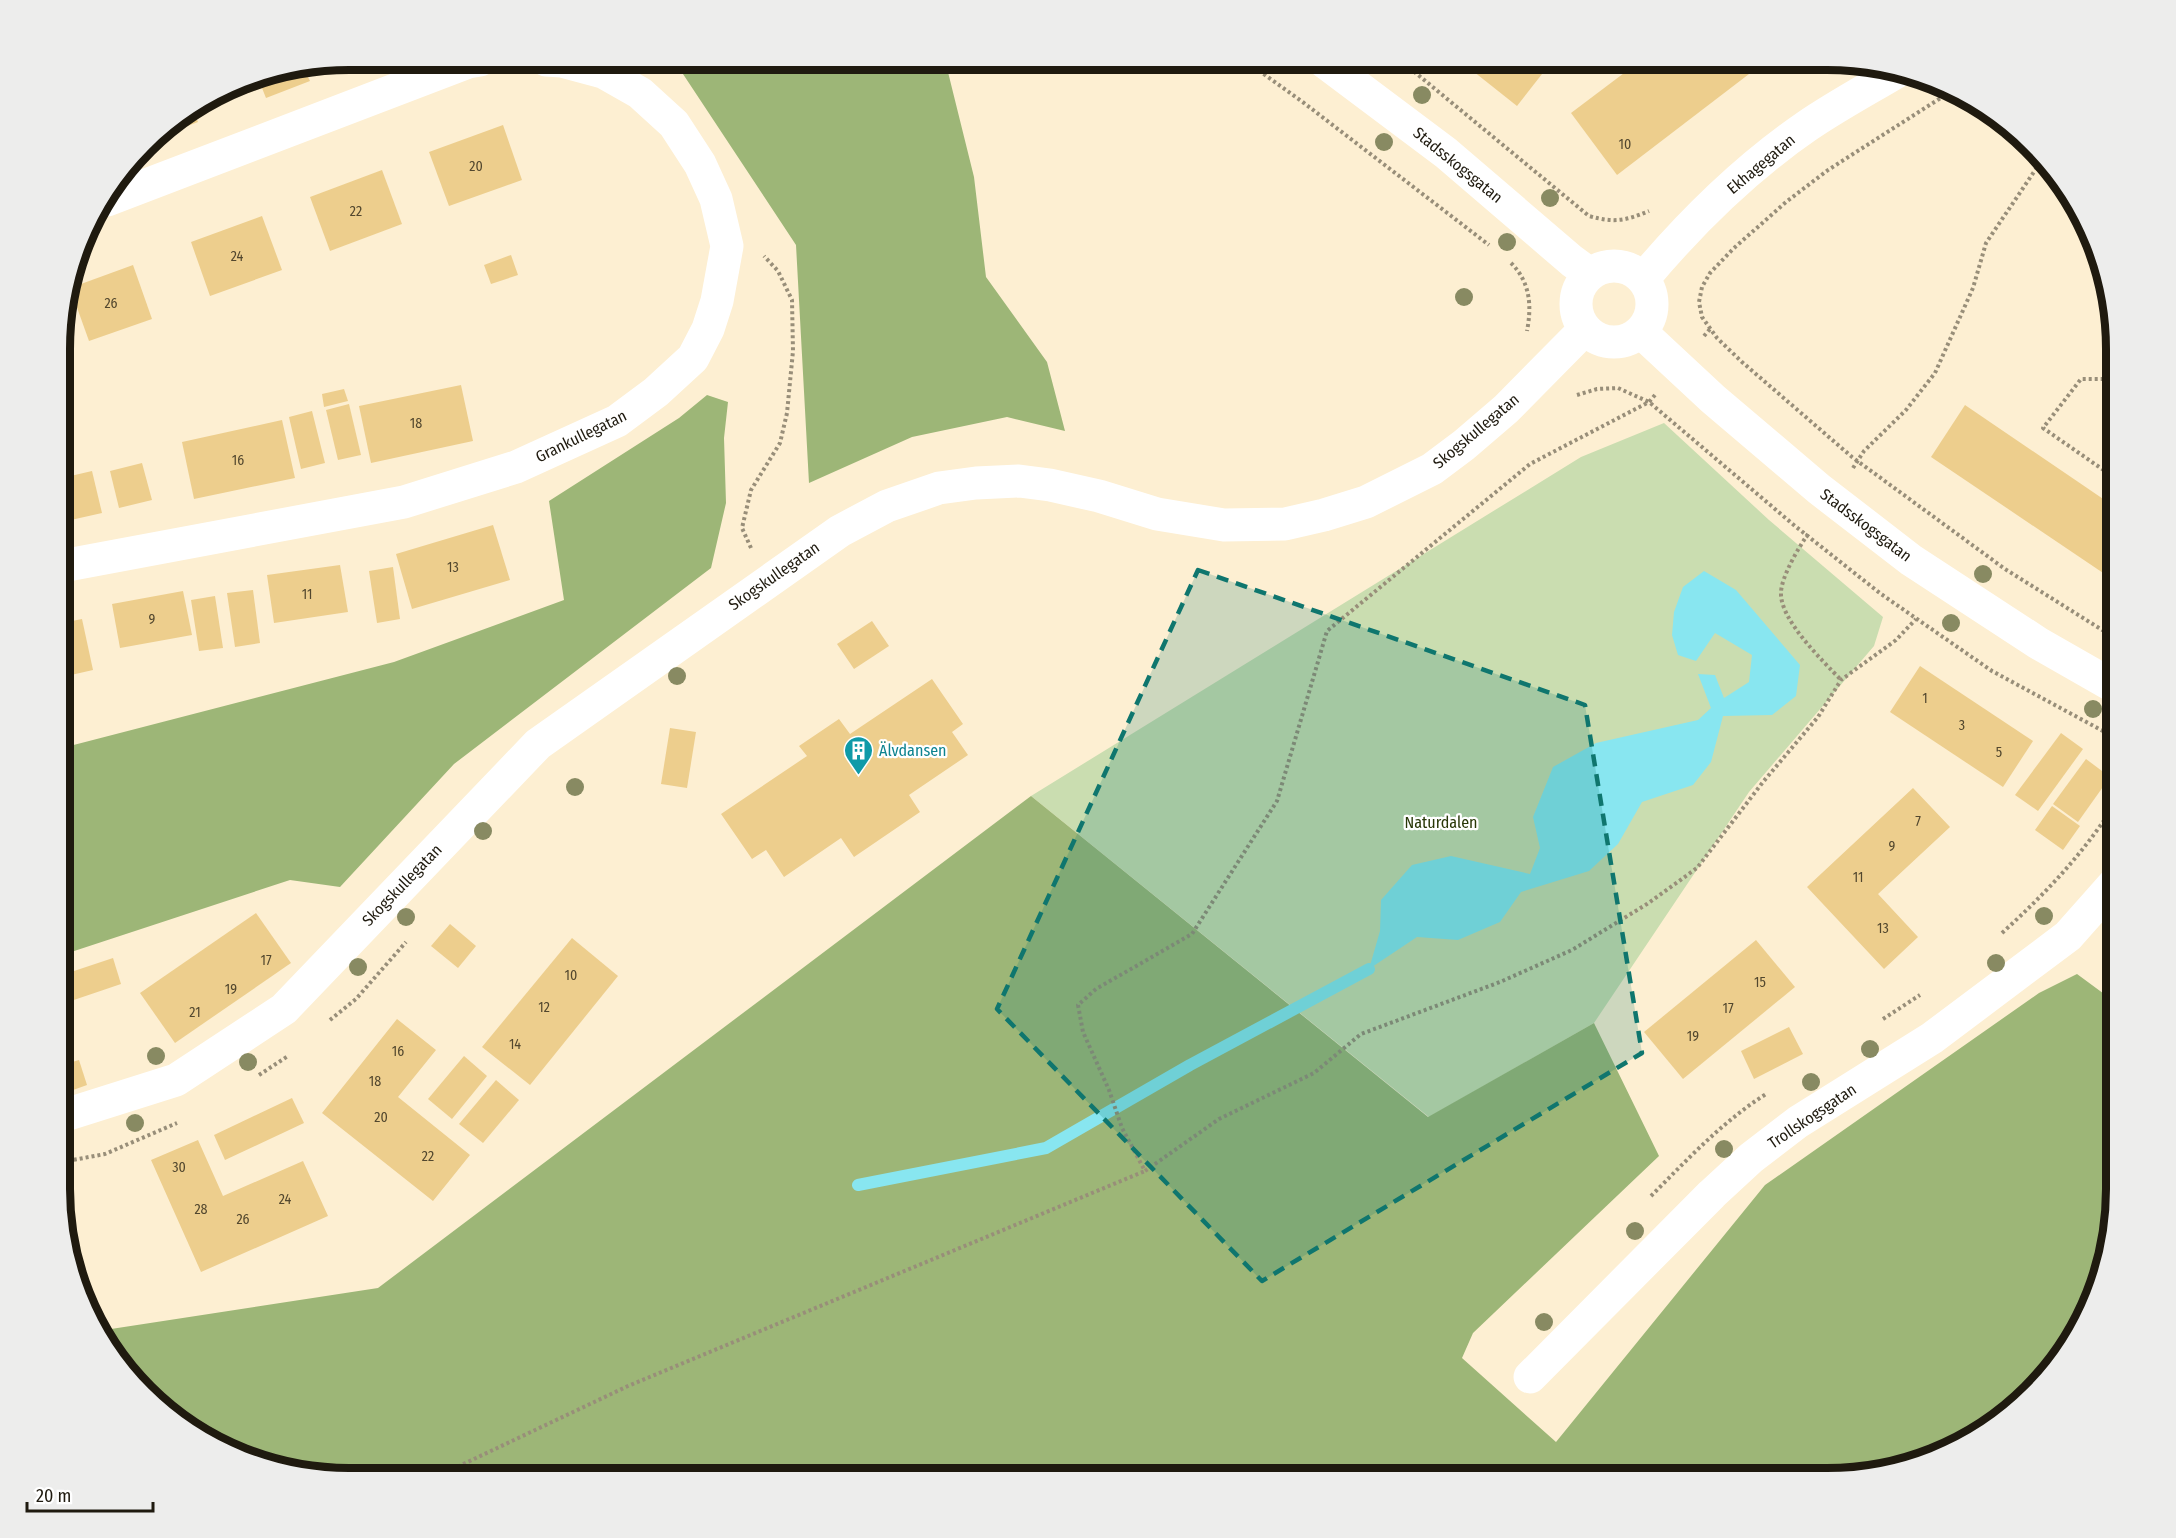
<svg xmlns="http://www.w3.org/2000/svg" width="2176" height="1538" viewBox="0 0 2176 1538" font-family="'Fira Sans Condensed',sans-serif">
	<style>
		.green { fill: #caddb0 }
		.forest { fill: #9db677 }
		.water { fill: #88e6f0 }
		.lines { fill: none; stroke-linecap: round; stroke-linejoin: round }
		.stream { stroke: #88e6f0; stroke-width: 12 }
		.building { fill: #edce8d }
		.path { stroke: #988e79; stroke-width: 4; stroke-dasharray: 3 3; stroke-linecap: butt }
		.minor { stroke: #fff; stroke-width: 33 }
		.tertiary { stroke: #fff; stroke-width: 33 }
		.tree { fill: #888a62 }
		.marked { fill: #0f766e; fill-opacity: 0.2; stroke: #0f766e; stroke-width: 4.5; stroke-dasharray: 12 8; stroke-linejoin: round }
		.labels { text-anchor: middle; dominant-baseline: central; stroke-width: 4.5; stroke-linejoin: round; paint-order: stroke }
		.number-label { font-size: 14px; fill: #52472e }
		.street-label { font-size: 16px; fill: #1f1a0f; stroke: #fff }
		.culture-label { font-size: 16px; fill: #0d838f; stroke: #fff; text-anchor: start }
		.park-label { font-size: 16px; fill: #283707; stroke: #fff }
		.rim { fill: none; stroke: #1f1a0f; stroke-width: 8 }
	</style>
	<rect width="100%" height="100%" fill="#fdefd2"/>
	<path class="green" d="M1664 423 1769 520 1883 617 1874 646 1749 792 1594 1023 1429 1117 1031 796 1581 457Z"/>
	<g class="forest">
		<path d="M685 60H945L974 177 986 277 1047 362 1065 431 1007 417 912 437 809 483 796 245 681 71Z"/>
		<path d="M707 395 728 402 724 438 726 503 711 568 454 764 340 887 290 880 62 955V748L394 662 564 600 549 501 679 418Z"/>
		<path d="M1031 796 1428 1117 1594 1023 1659 1156 1473 1333 1462 1358 1556 1442 1765 1185 2039 993 2077 974 2115 1002V1207L2100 1282 2056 1364 1955 1448 1826 1478 331 1477 256 1462 174 1418 99 1333 98 1331 378 1288Z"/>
	</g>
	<path class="water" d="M1704 571 1736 590 1800 665 1796 696 1772 715 1723 716 1711 762 1693 785 1642 802 1618 844 1589 871 1521 892 1500 922 1458 940 1417 937 1369 969 1380 931 1381 900 1412 865 1451 856 1530 874 1540 848 1533 817 1553 767 1596 743 1698 720 1711 708 1698 674 1715 675 1724 698 1749 682 1752 655 1715 633 1696 661 1678 655 1672 635 1674 612 1683 587Z"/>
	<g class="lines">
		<path class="stream" d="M858 1185 1046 1148 1190 1065 1369 969"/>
	</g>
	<g class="building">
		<path d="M1459 60H1553L1517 106Z"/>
		<path d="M1640 61H1766L1617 175 1571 113Z"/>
		<path d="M335 63 307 75 310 81 266 98 262 88 245 94 240 82Z"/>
		<path d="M193 111 198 122 153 139 159 132Z"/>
		<path d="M503 125 522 180 449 206 429 152Z"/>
		<path d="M382 170 402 224 330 251 310 197Z"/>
		<path d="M262 216 282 270 210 296 191 242Z"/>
		<path d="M511 255 518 275 491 284 484 265Z"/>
		<path d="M133 265 152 319 89 341 70 288Z"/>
		<path d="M2106 299 2115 331V347L2102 346Z"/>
		<path d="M461 385 473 441 371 463 359 406Z"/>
		<path d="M344 389 348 401 324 407 322 394Z"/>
		<path d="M349 404 361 455 338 460 326 410Z"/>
		<path d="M1965 405 2115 507V581L1931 457Z"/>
		<path d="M312 411 325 463 301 469 289 417Z"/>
		<path d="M282 420 295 478 194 499 182 442Z"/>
		<path d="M142 463 152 500 119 508 110 471Z"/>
		<path d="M92 471 102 513 62 522V478Z"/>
		<path d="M493 525 510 580 412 609 396 554Z"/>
		<path d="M340 565 348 612 274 623 267 575Z"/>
		<path d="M393 567 400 619 377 623 369 571Z"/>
		<path d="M253 590 260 643 235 647 227 593Z"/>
		<path d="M183 591 192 635 120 648 112 604Z"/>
		<path d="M215 596 223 648 199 651 191 600Z"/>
		<path d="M82 619 93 670 71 675 62 637V623Z"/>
		<path d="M872 621 889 646 854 669 837 644Z"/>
		<path d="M1920 666 2033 741 2003 787 1890 712Z"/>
		<path d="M932 679 963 724 952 732 968 755 909 795 920 812 854 857 841 838 784 877 766 850 752 859 721 814 807 756 799 746 839 719 850 734Z"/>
		<path d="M670 728 696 732 687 788 661 784Z"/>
		<path d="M2061 733 2083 749 2038 811 2015 795Z"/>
		<path d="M2086 759 2110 777 2078 822 2053 804Z"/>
		<path d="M1913 788 1950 827 1878 894 1918 937 1884 969 1807 887Z"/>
		<path d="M2052 806 2080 826 2063 850 2035 830Z"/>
		<path d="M256 913 291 963 175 1043 140 993Z"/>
		<path d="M450 924 476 946 458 968 431 946Z"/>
		<path d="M572 938 618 976 530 1085 482 1047Z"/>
		<path d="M1756 940 1795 987 1683 1079 1644 1032Z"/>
		<path d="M113 958 121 984 62 1004V975Z"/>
		<path d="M397 1019 436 1050 398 1097 470 1155 433 1201 322 1113Z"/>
		<path d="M1789 1027 1803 1054 1754 1079 1741 1051Z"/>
		<path d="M464 1056 487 1076 452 1119 428 1099Z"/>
		<path d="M79 1060 87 1085 62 1094V1065Z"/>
		<path d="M496 1080 519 1100 483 1143 459 1124Z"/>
		<path d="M292 1098 304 1123 225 1160 214 1135Z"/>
		<path d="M198 1140 223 1196 303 1161 328 1216 201 1272 151 1160Z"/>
	</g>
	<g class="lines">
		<g class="path">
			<path d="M1244 60 1304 103 1489 245"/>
			<path d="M1400 60 1589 216C1614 223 1625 221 1649 211"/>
			<path d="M1950 92 1828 170 1786 202 1733 249 1710 273 1702 287 1699 302 1702 317 1717 338 1742 362 1852 457 2005 569 2115 638"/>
			<path d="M1511 263C1530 282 1532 305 1527 331"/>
			<path d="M1704 336 1710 329"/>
			<path d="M2115 383 2104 379H2081L2043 428 2115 478"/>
			<path d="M1577 395 1597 389 1618 388 1649 402 1795 526 1881 594 1992 671 2103 731 2115 740"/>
			<path d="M1655 395 1649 402 1530 464 1327 631 1277 801 1192 934 1096 989 1078 1005 1083 1032 1109 1090 1122 1128 1145 1171 1219 1119 1314 1073 1361 1034 1500 982 1572 950 1647 904 1697 868 1763 782 1818 717 1841 680 1896 640 1916 619"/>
			<path d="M1853 468 1864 451 1906 410 1935 373 1973 288 1986 243 2040 163"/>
			<path d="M1808 534C1799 547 1781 577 1781 593 1780 620 1823 661 1841 680"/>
			<path d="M751 548 742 528 751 490 780 443 787 413 793 351 792 300 778 271 764 256"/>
			<path d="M2002 933C2046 893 2083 854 2115 804"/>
			<path d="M1883 1019 1920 995"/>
			<path d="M330 1020 356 999 406 942"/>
			<path d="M259 1075 288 1056"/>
			<path d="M62 1162 105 1154 177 1123"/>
			<path d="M1651 1196C1687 1160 1722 1122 1766 1094"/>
			<path d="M436 1477 628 1386 1145 1171"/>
		</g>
		<g class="minor">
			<path d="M107 200 468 62 480 60"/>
			<path d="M1643 279C1691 222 1746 168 1807 126 1836 106 1868 89 1898 71"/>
			<path d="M62 566 404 502 516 467 617 421 656 392 693 358 708 329 717 301 727 246 716 199 700 164 674 124 640 93 603 72 562 61 546 60"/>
			<path d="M62 1116 176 1080 284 1009 538 744 840 531 887 506 939 488 976 483 1019 481 1050 485 1099 496 1157 514 1224 525 1285 524 1324 515 1366 502 1432 469 1464 445 1506 409 1585 329"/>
			<path d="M1530 1377 1712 1194 1751 1158 1798 1122 1932 1038 2068 936 2115 883"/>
		</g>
		<g class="tertiary">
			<path d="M1322 60 1446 153 1572 261 1590 274"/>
			<circle cx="1614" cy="304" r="38"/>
			<path d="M1641 332 1713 399 1819 489 1911 560 2038 643 2115 687"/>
		</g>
	</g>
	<g class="tree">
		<circle cx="1422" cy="95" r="9"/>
		<circle cx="1384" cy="142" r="9"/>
		<circle cx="1550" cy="198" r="9"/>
		<circle cx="1507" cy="242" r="9"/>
		<circle cx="1464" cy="297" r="9"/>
		<circle cx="1983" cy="574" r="9"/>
		<circle cx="1951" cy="623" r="9"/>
		<circle cx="677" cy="676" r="9"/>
		<circle cx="2093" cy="709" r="9"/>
		<circle cx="575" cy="787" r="9"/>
		<circle cx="483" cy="831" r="9"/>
		<circle cx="2044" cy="916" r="9"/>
		<circle cx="406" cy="917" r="9"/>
		<circle cx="1996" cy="963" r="9"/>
		<circle cx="358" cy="967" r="9"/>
		<circle cx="1870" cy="1049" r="9"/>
		<circle cx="156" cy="1056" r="9"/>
		<circle cx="248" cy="1062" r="9"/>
		<circle cx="1811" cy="1082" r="9"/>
		<circle cx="135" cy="1123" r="9"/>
		<circle cx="1724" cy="1149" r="9"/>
		<circle cx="1635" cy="1231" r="9"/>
		<circle cx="1544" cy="1322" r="9"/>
	</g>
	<path class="marked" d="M1198 570 1585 705 1642 1053 1262 1281 997 1009Z"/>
	<defs>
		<symbol id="building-pin" viewBox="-11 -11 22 30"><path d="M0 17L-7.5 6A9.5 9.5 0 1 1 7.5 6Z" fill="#0f9aa8" stroke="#fff"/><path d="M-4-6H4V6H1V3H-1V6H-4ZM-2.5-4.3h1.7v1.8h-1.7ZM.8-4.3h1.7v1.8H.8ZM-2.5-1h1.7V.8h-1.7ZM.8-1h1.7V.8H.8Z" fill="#fff"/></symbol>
	</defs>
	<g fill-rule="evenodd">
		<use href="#building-pin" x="842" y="734" width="33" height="45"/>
	</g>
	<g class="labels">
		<g class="number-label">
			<text x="1625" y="144">10</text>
			<text x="476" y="166">20</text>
			<text x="356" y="211">22</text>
			<text x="237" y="256">24</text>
			<text x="111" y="303">26</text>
			<text x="416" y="423">18</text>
			<text x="238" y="460">16</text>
			<text x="453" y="567">13</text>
			<text x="307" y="594">11</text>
			<text x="152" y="619">9</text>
			<text x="1925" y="698">1</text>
			<text x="1962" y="725">3</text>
			<text x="1999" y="752">5</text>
			<text x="1918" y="821">7</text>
			<text x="1892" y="846">9</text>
			<text x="1858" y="877">11</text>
			<text x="1883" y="928">13</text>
			<text x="266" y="960">17</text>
			<text x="571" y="975">10</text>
			<text x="1760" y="982">15</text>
			<text x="231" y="989">19</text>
			<text x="544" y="1007">12</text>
			<text x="1728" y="1008">17</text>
			<text x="195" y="1012">21</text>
			<text x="1693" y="1036">19</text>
			<text x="515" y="1044">14</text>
			<text x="398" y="1051">16</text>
			<text x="375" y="1081">18</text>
			<text x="381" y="1117">20</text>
			<text x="428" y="1156">22</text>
			<text x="179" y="1167">30</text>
			<text x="285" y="1199">24</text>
			<text x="201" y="1209">28</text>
			<text x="243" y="1219">26</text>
		</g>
		<g class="street-label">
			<text transform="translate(1761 164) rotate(-40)">Ekhagegatan</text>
			<text transform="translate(1458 165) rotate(39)">Stadsskogsgatan</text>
			<text transform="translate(1476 431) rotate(-40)">Skogskullegatan</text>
			<text transform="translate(581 436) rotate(-26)">Grankullegatan</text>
			<text transform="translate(1866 525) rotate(37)">Stadsskogsgatan</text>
			<text transform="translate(774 576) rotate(-35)">Skogskullegatan</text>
			<text transform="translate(402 885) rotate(-46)">Skogskullegatan</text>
			<text transform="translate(1812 1116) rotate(-34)">Trollskogsgatan</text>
		</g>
		<g class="culture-label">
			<text x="879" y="750">Älvdansen</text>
		</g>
		<g class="park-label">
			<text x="1441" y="822">Naturdalen</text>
		</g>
	</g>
	<path d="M0 0H2176V1538H0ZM349 70H1827A279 279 0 0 1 2106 349V1189A279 279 0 0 1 1827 1468H349A279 279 0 0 1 70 1189V349A279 279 0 0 1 349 70Z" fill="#ededec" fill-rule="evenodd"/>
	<path class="rim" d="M349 70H1827A279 279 0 0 1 2106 349V1189A279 279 0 0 1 1827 1468H349A279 279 0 0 1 70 1189V349A279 279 0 0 1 349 70Z"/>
	<path d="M27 1502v9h126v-9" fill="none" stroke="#1f1a0f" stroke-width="3"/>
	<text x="36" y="1502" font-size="18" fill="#1f1a0f" stroke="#ffffff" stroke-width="4.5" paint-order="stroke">20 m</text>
</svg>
